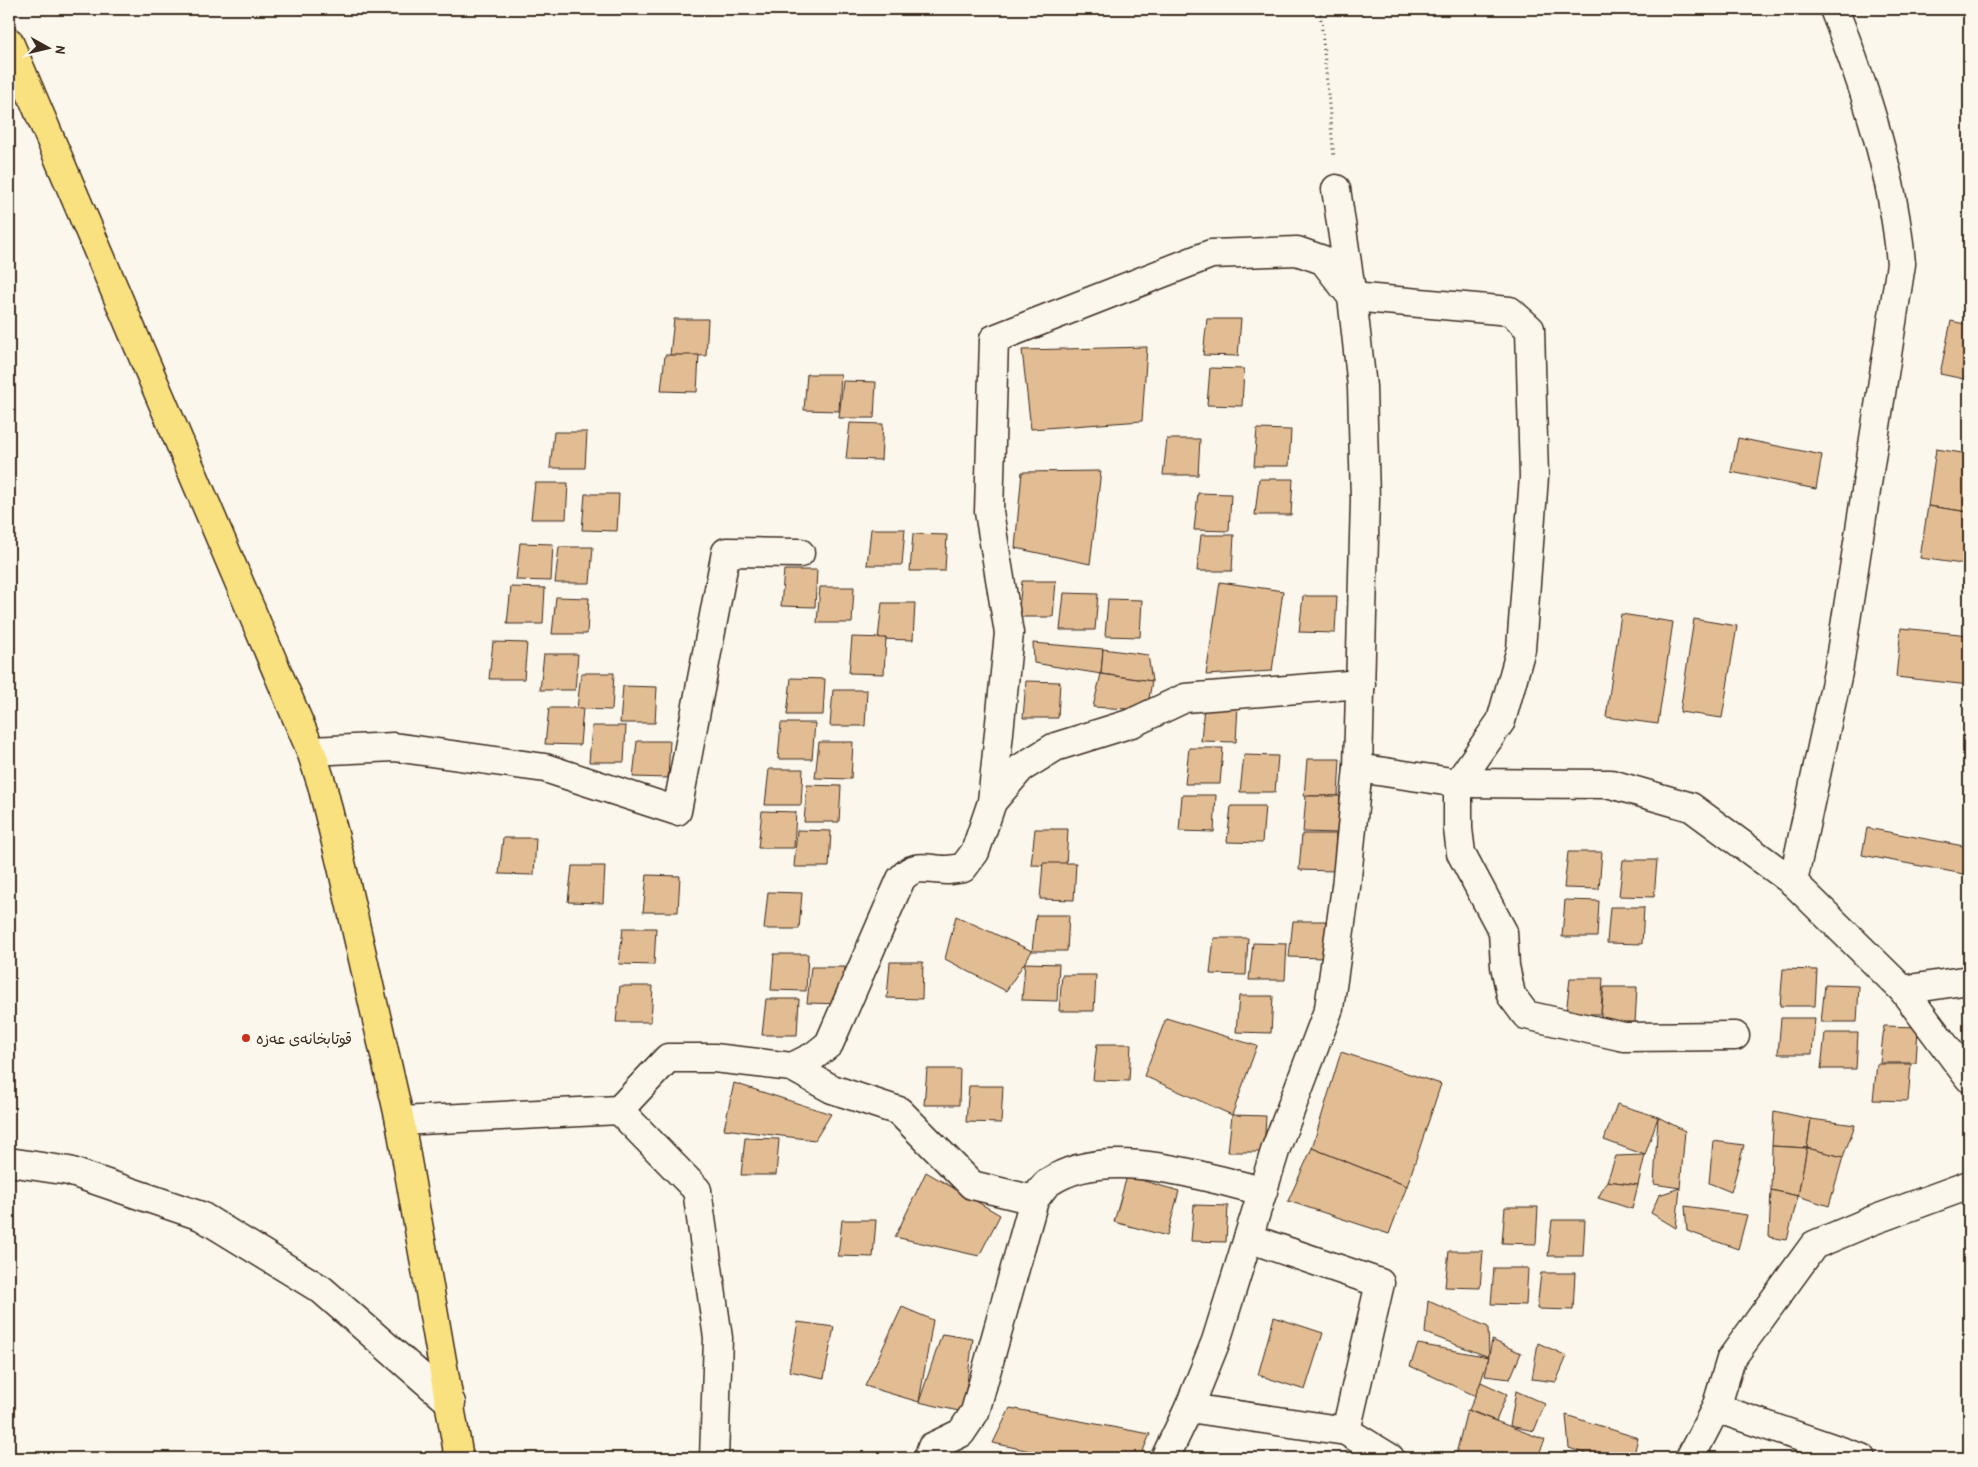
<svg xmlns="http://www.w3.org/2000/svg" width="1978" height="1467" viewBox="0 0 1978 1467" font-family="'Patrick Hand','Playpen Sans Arabic',sans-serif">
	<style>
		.building { fill: #e2bc93; stroke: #3b2a1e }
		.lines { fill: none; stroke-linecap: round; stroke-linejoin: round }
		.minor-casing { stroke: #3b2a1e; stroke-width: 31 }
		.major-casing { stroke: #3b2a1e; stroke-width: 31 }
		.path { stroke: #3b2a1e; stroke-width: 3; stroke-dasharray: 1 4; stroke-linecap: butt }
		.minor { stroke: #fbf7ec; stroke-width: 28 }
		.major { stroke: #fae180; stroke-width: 28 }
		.poi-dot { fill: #c8321e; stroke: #fbf7ec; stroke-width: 2 }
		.labels { text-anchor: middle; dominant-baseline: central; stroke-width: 5; stroke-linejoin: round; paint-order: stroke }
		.poi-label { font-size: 15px; fill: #3b2a1e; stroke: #fbf7ec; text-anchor: start }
	</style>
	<rect width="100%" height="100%" fill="#fbf7ec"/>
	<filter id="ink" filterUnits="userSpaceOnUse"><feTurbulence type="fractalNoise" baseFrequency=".02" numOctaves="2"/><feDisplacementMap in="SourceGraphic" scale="10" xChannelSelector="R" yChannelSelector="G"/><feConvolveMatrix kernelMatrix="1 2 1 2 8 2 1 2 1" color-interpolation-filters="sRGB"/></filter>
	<g filter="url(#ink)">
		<g class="building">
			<path d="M674 319H708L706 356 670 355Z"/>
			<path d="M1207 319H1241L1238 356 1203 355Z"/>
			<path d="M1951 321 1969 325V380L1940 374Z"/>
			<path d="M1147 347 1142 421 1031 429 1022 350Z"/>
			<path d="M665 355H699L697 392 661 391Z"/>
			<path d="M1210 368 1244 369 1242 406 1207 405Z"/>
			<path d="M807 374H841L839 411 804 410Z"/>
			<path d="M843 381 876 382 874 418H839Z"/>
			<path d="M850 423 883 424 881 460 846 459Z"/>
			<path d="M1257 429 1291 430 1289 466H1254Z"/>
			<path d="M554 432H587L585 468H550Z"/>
			<path d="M1738 438 1822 455 1816 489 1731 472Z"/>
			<path d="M1167 439H1200L1198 475H1163Z"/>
			<path d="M1936 449 1969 454V512L1928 506Z"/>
			<path d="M1101 471 1090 564 1015 548 1022 472Z"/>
			<path d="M1259 479H1293L1291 515H1255Z"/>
			<path d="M535 483H568L566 519H531Z"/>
			<path d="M1198 493 1231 494 1229 531 1194 530Z"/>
			<path d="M585 494H619L617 531 582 530Z"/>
			<path d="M1928 506 1969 512V565L1920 558Z"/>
			<path d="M871 529H905L902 565H867Z"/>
			<path d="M913 534 947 535 945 571H910Z"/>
			<path d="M1201 535H1234L1232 571H1197Z"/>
			<path d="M520 543 553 544 551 581 516 580Z"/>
			<path d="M559 547H593L590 583H555Z"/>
			<path d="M784 570H817L815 607 781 606Z"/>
			<path d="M1022 581H1056L1053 617H1018Z"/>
			<path d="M1220 582 1283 591 1272 671 1206 675Z"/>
			<path d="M511 587 545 588 543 624H507Z"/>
			<path d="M820 587H854L852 623H817Z"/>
			<path d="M1064 593 1098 594 1095 630H1060Z"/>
			<path d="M1303 596H1337L1335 633 1299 632Z"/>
			<path d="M556 597 589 598 587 634H552Z"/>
			<path d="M1108 599 1142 600 1140 637 1105 636Z"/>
			<path d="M882 603H915L913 640 878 639Z"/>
			<path d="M1621 614 1673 622 1658 724 1606 717Z"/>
			<path d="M1694 619 1737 626 1722 718 1680 712Z"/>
			<path d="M1901 628 1969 635V685L1896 677Z"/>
			<path d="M852 637 886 638 884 674 849 673Z"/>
			<path d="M493 642 527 643 524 679H489Z"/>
			<path d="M1033 643 1103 649 1101 674 1034 663Z"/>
			<path d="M1103 649 1148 655 1152 681 1101 674Z"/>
			<path d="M544 654H578L575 690H540Z"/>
			<path d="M581 673H614L612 710 577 709Z"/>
			<path d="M1101 674 1152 681 1147 710 1093 707Z"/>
			<path d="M791 678 825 679 823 715H787Z"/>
			<path d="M1026 681 1060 682 1058 718H1023Z"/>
			<path d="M623 686 657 687 655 723H620Z"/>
			<path d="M833 690H867L865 726H830Z"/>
			<path d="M1204 705H1238L1236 742 1201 741Z"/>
			<path d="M549 708H583L580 745 545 744Z"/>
			<path d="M781 723H815L812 759H778Z"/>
			<path d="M592 726H626L624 762H589Z"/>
			<path d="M637 741H670L668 778 633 777Z"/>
			<path d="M819 742H853L851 779 815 778Z"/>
			<path d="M1189 748H1223L1220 784H1185Z"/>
			<path d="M1244 755 1278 756 1275 792H1240Z"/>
			<path d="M1307 759H1340L1338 796H1304Z"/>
			<path d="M769 769H803L801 805H765Z"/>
			<path d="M807 785 841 786 839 822H804Z"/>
			<path d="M1182 795H1216L1214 832 1179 831Z"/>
			<path d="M1306 796H1340L1338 833 1303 832Z"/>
			<path d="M1231 806H1265L1262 843 1227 842Z"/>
			<path d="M762 811 796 812 794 848H758Z"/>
			<path d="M1867 828 1969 847V875L1862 855Z"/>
			<path d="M1035 829H1068L1066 866 1031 865Z"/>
			<path d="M797 830 831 831 829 867H794Z"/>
			<path d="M1302 834H1336L1334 871 1299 870Z"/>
			<path d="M503 838H536L534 875 499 874Z"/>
			<path d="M1568 852H1602L1599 889 1564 888Z"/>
			<path d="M1623 860H1657L1654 897 1619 896Z"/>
			<path d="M1043 863H1076L1074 900 1040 899Z"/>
			<path d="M572 866H605L603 903 568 902Z"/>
			<path d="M647 875 680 876 678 912H643Z"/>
			<path d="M768 892 802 893 799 929H764Z"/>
			<path d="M1565 900 1599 901 1597 937H1562Z"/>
			<path d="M1610 907H1644L1642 944 1607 943Z"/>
			<path d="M1036 915H1069L1067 951H1032Z"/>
			<path d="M956 916 1032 951 1006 991 945 959Z"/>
			<path d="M1293 921H1326L1324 958 1289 957Z"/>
			<path d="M623 928H656L654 965 619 964Z"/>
			<path d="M1214 938H1248L1246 975 1210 974Z"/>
			<path d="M1253 943 1287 944 1285 980H1249Z"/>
			<path d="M774 954H808L806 991 771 990Z"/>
			<path d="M890 962H923L922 999 887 998Z"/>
			<path d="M1025 963 1059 964 1057 1001 1022 1000Z"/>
			<path d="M811 967H845L843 1004 807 1003Z"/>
			<path d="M1783 969 1817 970 1815 1006H1780Z"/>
			<path d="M1062 975H1096L1094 1011H1059Z"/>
			<path d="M1570 978H1603L1601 1014H1566Z"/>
			<path d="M1825 985 1859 986 1857 1022H1821Z"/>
			<path d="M620 986H653L651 1022H616Z"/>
			<path d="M1604 987H1637L1635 1024 1600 1023Z"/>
			<path d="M1239 996H1273L1271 1033 1236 1032Z"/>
			<path d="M766 999H799L797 1035H762Z"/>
			<path d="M1166 1018 1257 1046 1232 1115 1144 1076Z"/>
			<path d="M1781 1018H1815L1812 1054H1778Z"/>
			<path d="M1884 1026 1918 1027 1916 1063H1880Z"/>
			<path d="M1825 1033H1858L1856 1069H1821Z"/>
			<path d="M1097 1044H1131L1129 1081 1093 1080Z"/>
			<path d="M1341 1052 1441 1084 1407 1186 1312 1148Z"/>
			<path d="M1877 1064H1911L1908 1101 1873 1100Z"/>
			<path d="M927 1069H960L959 1105H924Z"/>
			<path d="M734 1083 831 1114 815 1140 724 1129Z"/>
			<path d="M969 1086H1003L1001 1123 966 1122Z"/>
			<path d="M1617 1104 1658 1117 1645 1155 1604 1140Z"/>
			<path d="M1774 1111 1811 1119 1807 1148 1772 1146Z"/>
			<path d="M1232 1115 1266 1116 1264 1152H1228Z"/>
			<path d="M1658 1117 1685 1131 1680 1188 1654 1184Z"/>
			<path d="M1811 1119 1855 1125 1843 1157 1807 1148Z"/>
			<path d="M745 1138 779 1139 776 1175H741Z"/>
			<path d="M1713 1141 1744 1145 1731 1192 1709 1183Z"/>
			<path d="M1772 1146 1807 1148 1798 1196 1771 1190Z"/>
			<path d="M1312 1148 1407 1186 1389 1234 1288 1201Z"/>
			<path d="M1807 1148 1843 1157 1829 1206 1798 1196Z"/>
			<path d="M1645 1155 1638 1185 1607 1181 1616 1156Z"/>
			<path d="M926 1172 1000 1215 979 1256 895 1237Z"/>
			<path d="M1127 1176 1179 1191 1167 1236 1114 1222Z"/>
			<path d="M1607 1181 1638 1185 1632 1209 1598 1198Z"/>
			<path d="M1680 1188 1676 1228 1651 1213 1659 1195Z"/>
			<path d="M1771 1190 1798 1196 1787 1240 1769 1237Z"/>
			<path d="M1194 1205 1228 1206 1226 1242 1191 1241Z"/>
			<path d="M1685 1206 1747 1215 1738 1249 1687 1231Z"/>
			<path d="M1505 1207H1538L1536 1244 1502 1243Z"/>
			<path d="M842 1220H876L873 1257 838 1256Z"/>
			<path d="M1552 1220H1585L1583 1256H1548Z"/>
			<path d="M1449 1251H1483L1480 1288 1445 1287Z"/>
			<path d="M1494 1268H1528L1526 1305 1491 1304Z"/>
			<path d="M1541 1273H1575L1573 1310 1537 1309Z"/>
			<path d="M1428 1301 1488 1327 1489 1357 1425 1333Z"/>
			<path d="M902 1307 933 1320 919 1402 865 1386Z"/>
			<path d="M1274 1317 1323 1333 1305 1390 1258 1375Z"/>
			<path d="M798 1322 834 1327 824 1378 789 1371Z"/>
			<path d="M942 1334 973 1339 963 1412 919 1402Z"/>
			<path d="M1492 1340 1521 1353 1510 1379 1485 1376Z"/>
			<path d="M1538 1343 1567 1356 1556 1382 1532 1379Z"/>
			<path d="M1418 1344 1489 1357 1476 1396 1410 1366Z"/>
			<path d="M1481 1382 1507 1394 1496 1421 1469 1410Z"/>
			<path d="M1516 1391 1545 1404 1534 1431 1510 1426Z"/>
			<path d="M1010 1408 1150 1434 1140 1458H1062L993 1443Z"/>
			<path d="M1467 1410 1545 1440 1537 1458H1455Z"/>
			<path d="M1566 1415 1638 1438 1633 1458H1598L1569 1448Z"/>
		</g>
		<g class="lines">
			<defs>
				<g id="minor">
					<path d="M311 751 394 747 545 768 677 811 726 552 800 553"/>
					<path d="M1358 768 1458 783 1611 784 1691 807 1793 882 1903 990 1969 1078"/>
					<path d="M992 802 1009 633 989 512 994 339 1211 254 1297 251 1323 260 1352 297 1510 311 1530 329 1534 477 1521 649 1501 721 1458 783V829L1461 853 1503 932 1505 966 1511 995 1526 1015 1624 1037 1735 1036"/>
					<path d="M1793 882 1838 672 1901 264C1894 177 1866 90 1834 9"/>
					<path d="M1903 990 1969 980"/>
					<path d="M792 1067 832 1089 899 1111 972 1185 1034 1200C1039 1194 1043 1186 1049 1182 1106 1143 1202 1177 1263 1191"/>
					<path d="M619 1110 668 1058H714L792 1067 814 1056 829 1044 901 879C916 862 927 870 946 870 952 870 957 869 963 868L975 852 992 802 1021 768 1055 747 1132 723 1185 698 1361 684"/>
					<path d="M400 1121 619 1110 697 1190 718 1338 714 1458"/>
					<path d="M9 1162 69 1171 201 1216 322 1290 451 1403"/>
					<path d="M1248 1238 1380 1283 1346 1431"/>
					<path d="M1189 1408 1346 1431 1390 1458"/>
					<path d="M1716 1408 1861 1458"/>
					<path d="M928 1458 932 1447 961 1433 975 1412 1034 1200"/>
					<path d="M1165 1458 1189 1408 1216 1341 1276 1148 1329 1008 1346 887 1358 768 1365 499 1362 387 1352 297 1336 189"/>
					<path d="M1690 1458 1716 1408 1731 1359 1814 1245 1871 1221 1969 1185"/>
				</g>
				<path id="major" d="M9 42 311 751 322 785 342 867 400 1121 459 1458"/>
			</defs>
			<use href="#minor" class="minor-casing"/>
			<use href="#major" class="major-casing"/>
			<path class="path" d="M1320 9 1334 158"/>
			<use href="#minor" class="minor"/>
			<use href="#major" class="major"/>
		</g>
	</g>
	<circle class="poi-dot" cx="246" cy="1038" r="5"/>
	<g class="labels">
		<g class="poi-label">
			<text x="256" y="1038">قوتابخانەی عەزە</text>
		</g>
	</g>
	<rect width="1978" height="1467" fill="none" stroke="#fbf7ec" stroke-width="30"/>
	<rect x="15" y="15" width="1948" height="1437" fill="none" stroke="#3b2a1e" stroke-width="2" filter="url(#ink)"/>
	<g transform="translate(48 48) rotate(98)" stroke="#fbf7ec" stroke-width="4" paint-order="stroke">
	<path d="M0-4L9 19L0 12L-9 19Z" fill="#3b2a1e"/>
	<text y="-8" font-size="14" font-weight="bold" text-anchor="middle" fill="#3b2a1e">N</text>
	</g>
</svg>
